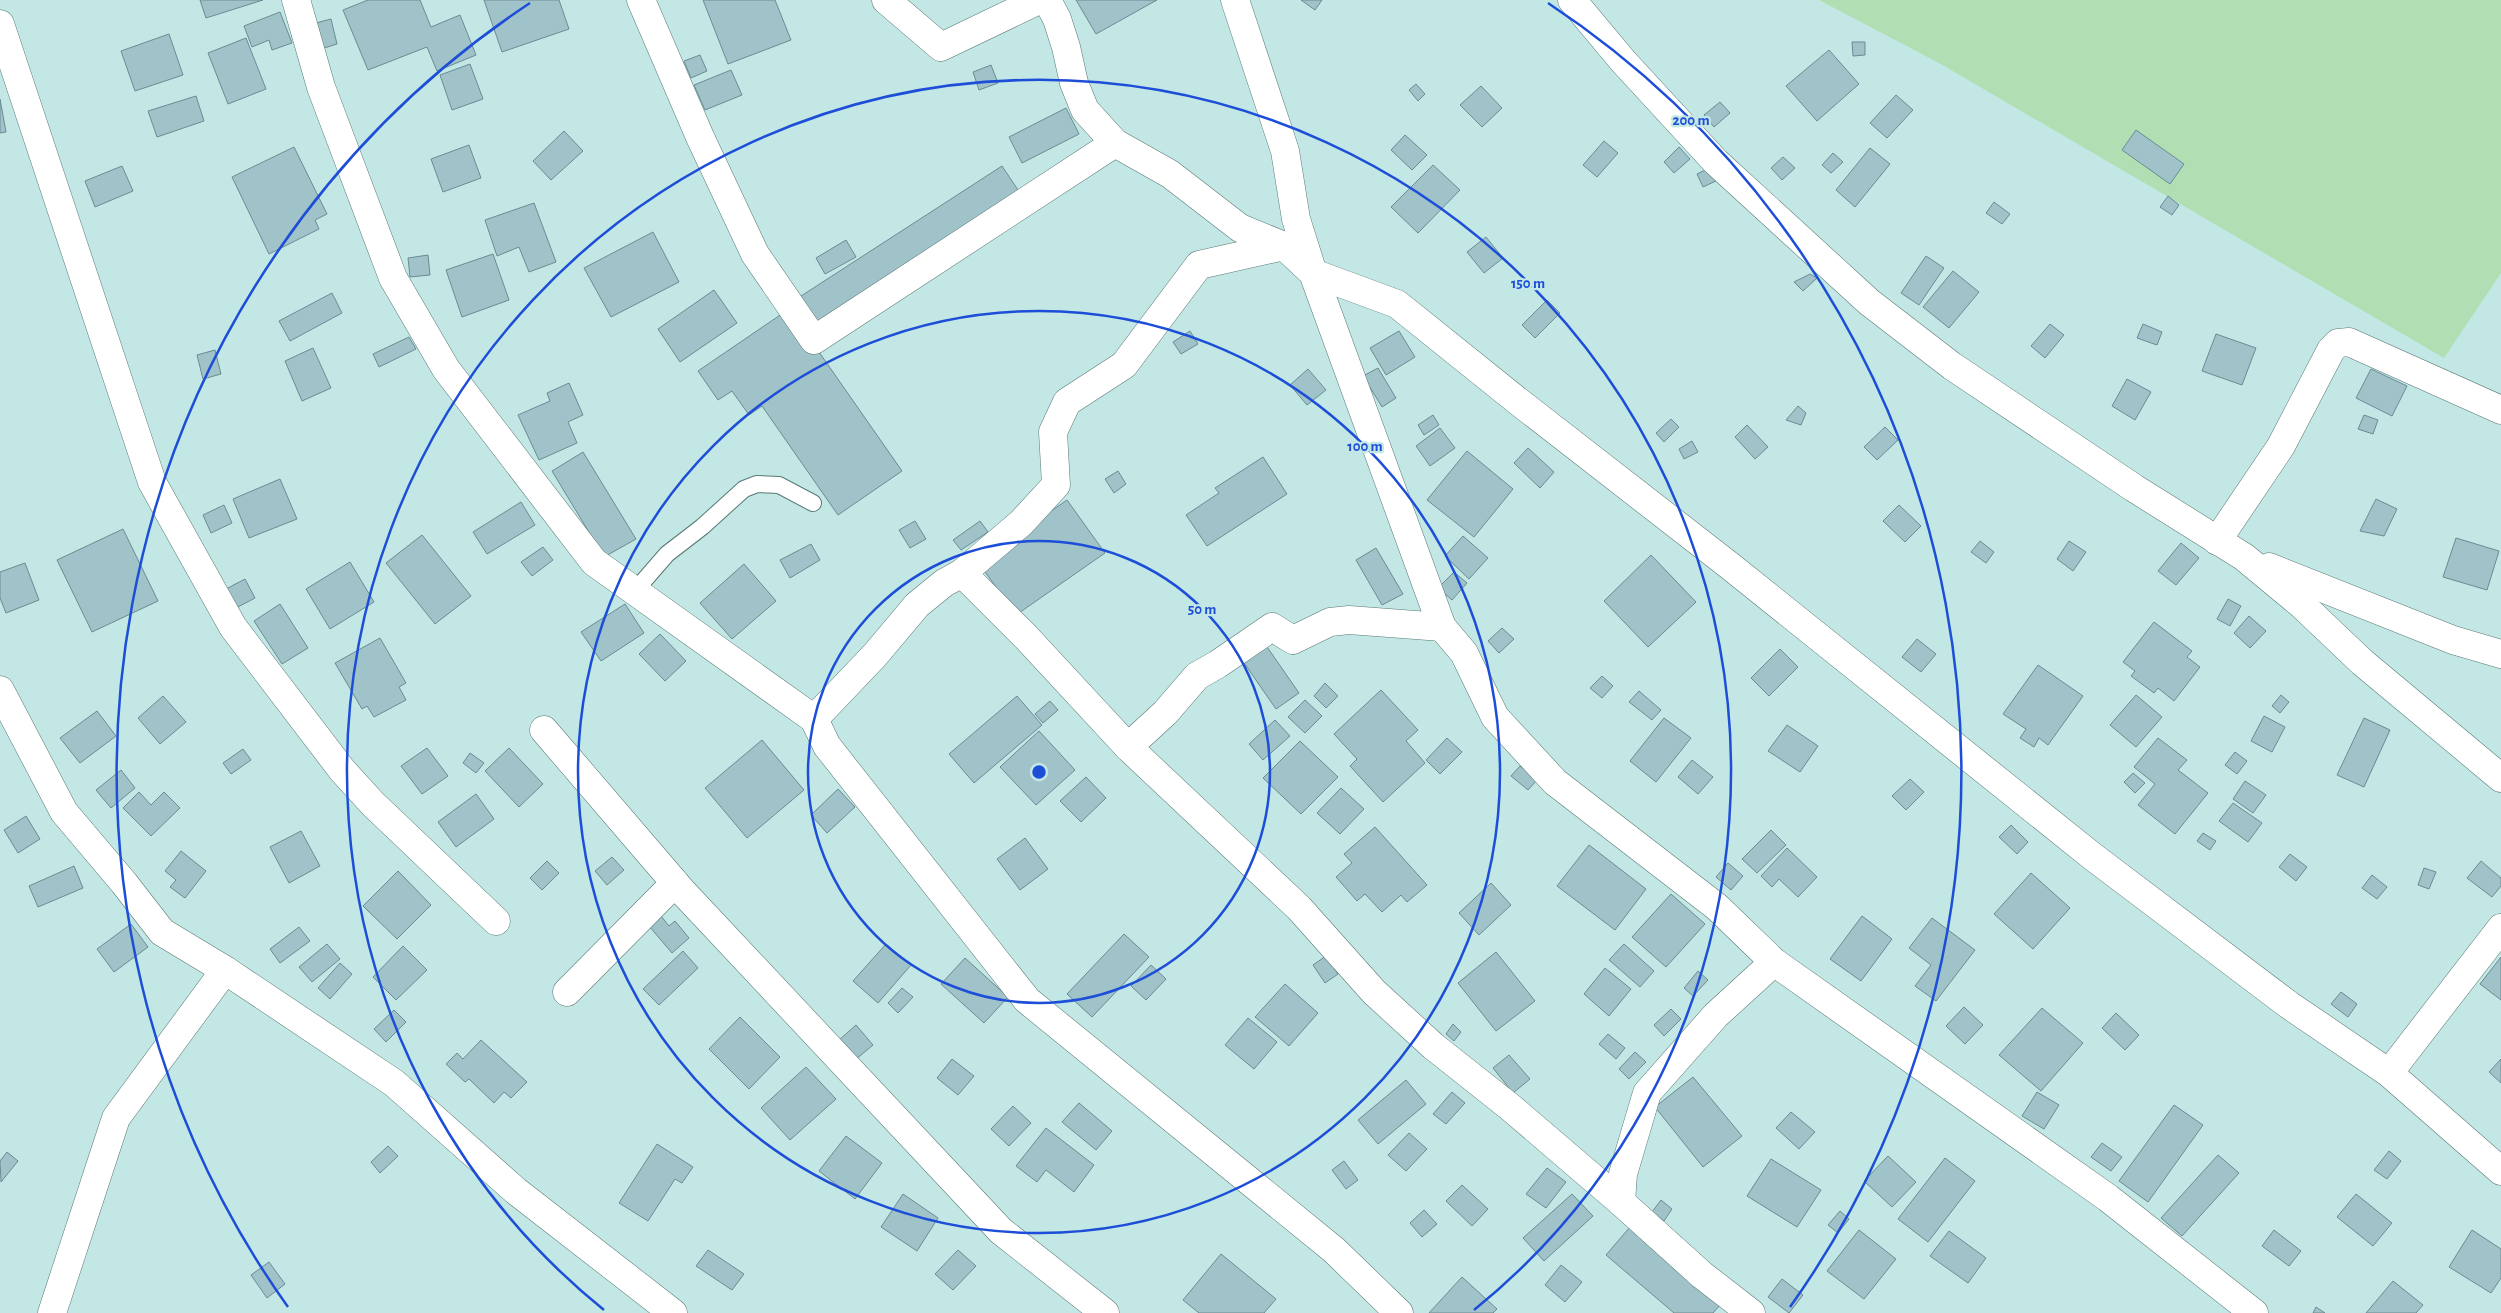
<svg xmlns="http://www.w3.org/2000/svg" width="2501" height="1313" viewBox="0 0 2501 1313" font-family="'Alegreya Sans',sans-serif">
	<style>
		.green { fill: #b1deb2 }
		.building { fill: #a0c3ca; stroke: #6b8b93 }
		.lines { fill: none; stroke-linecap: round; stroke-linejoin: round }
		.service-casing { stroke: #587976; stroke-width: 18 }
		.minor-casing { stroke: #587976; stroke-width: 29 }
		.service { stroke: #fff; stroke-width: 16 }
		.minor { stroke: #fff; stroke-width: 28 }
		.ring { fill: none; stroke: #1d4ed8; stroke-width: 2.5 }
		.centre { fill: #1d4ed8; stroke: #c3e7e4; stroke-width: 2.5 }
		.ring-label { font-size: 15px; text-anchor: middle; font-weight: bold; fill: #1d4ed8; stroke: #c3e7e4; stroke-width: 4.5; stroke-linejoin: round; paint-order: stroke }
	</style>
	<rect width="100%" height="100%" fill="#c3e7e4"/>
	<path class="green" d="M1819 0H2501V273L2444 358 1939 63Z"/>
	<g class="building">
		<path d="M200 0H263L206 18Z"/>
		<path d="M368 0H420L431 27 460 15 476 55 437 71 427 47 368 70 343 10Z"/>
		<path d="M484 0H559L569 29 502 52Z"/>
		<path d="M703 0H775L791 40 728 64Z"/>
		<path d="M1076 0H1157L1096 34Z"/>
		<path d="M1301 0H1322L1315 10Z"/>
		<path d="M280 12 292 43 272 50 269 40 252 47 244 26Z"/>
		<path d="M331 19 337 44 318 50 312 24Z"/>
		<path d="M169 34 183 75 135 91 121 51Z"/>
		<path d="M246 38 266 89 228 104 208 53Z"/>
		<path d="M1852 42H1865V55L1853 56Z"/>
		<path d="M1829 50 1859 84 1817 121 1786 86Z"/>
		<path d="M700 55 707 71 691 78 684 61Z"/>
		<path d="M470 64 483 99 452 110 440 75Z"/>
		<path d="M991 65 998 83 979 90 973 72Z"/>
		<path d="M731 70 742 95 705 110 694 85Z"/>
		<path d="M1416 84 1425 94 1418 101 1409 90Z"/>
		<path d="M1481 86 1502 108 1482 127 1460 105Z"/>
		<path d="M1896 95 1913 110 1887 138 1870 123Z"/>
		<path d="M196 96 204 121 157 137 148 111Z"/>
		<path d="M0 99 6 132 0 133Z"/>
		<path d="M1720 102 1730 113 1714 127 1704 115Z"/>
		<path d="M1066 108 1079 134 1022 163 1009 137Z"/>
		<path d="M2136 130 2184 164 2170 184 2122 150Z"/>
		<path d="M564 131 583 151 551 180 533 161Z"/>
		<path d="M1405 135 1427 155 1412 170 1391 150Z"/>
		<path d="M1604 141 1618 153 1597 177 1583 165Z"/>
		<path d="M469 145 481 178 443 192 431 159Z"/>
		<path d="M294 147 327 214 315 220 319 229 269 254 232 177Z"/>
		<path d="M1679 147 1690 159 1674 173 1664 162Z"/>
		<path d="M1870 148 1890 164 1855 207 1836 190Z"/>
		<path d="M1833 153 1843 162 1831 173 1822 165Z"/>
		<path d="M1783 157 1795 168 1782 180 1771 168Z"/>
		<path d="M1433 165 1460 190 1418 233 1391 207Z"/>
		<path d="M122 166 133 191 95 207 85 181Z"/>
		<path d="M1002 166 1022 196 817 328 798 298Z"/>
		<path d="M1712 167 1718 180 1703 187 1697 174Z"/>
		<path d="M2168 196 2179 205 2172 215 2160 207Z"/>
		<path d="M1994 202 2010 214 2002 224 1986 213Z"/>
		<path d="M534 203 556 262 529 272 519 247 497 256 485 220Z"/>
		<path d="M653 232 679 282 611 317 584 268Z"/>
		<path d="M1486 237 1503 258 1484 273 1467 252Z"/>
		<path d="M846 240 856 257 825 274 816 258Z"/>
		<path d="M493 254 509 300 462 317 446 270Z"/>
		<path d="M428 255 430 275 410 277 408 258Z"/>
		<path d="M1926 256 1944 268 1919 305 1901 293Z"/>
		<path d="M1953 271 1979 292 1949 328 1923 307Z"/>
		<path d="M1810 274 1817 278 1803 291 1794 282Z"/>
		<path d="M714 290 737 323 680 362 658 329Z"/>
		<path d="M332 293 342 313 290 341 279 321Z"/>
		<path d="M1547 300 1560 313 1535 338 1522 325Z"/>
		<path d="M789 309 902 471 838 515 762 406 749 415 732 391 718 400 698 371Z"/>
		<path d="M2050 324 2064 335 2045 358 2031 346Z"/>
		<path d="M2143 324 2162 332 2157 345 2137 338Z"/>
		<path d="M1190 331 1198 344 1181 354 1173 342Z"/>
		<path d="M1399 331 1415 357 1386 375 1370 348Z"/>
		<path d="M2216 334 2256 348 2242 385 2202 371Z"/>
		<path d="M409 337 416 349 379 367 373 354Z"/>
		<path d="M313 348 331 388 302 401 285 361Z"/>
		<path d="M215 350 221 374 203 379 197 355Z"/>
		<path d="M1378 368 1396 398 1382 407 1363 376Z"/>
		<path d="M1308 369 1326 390 1307 405 1290 385Z"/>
		<path d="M2371 369 2407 386 2392 416 2356 398Z"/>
		<path d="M2127 379 2151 392 2135 420 2112 406Z"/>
		<path d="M569 383 583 415 568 422 577 443 539 460 518 415 550 401 547 393Z"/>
		<path d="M1798 406 1806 413 1801 425 1786 420Z"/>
		<path d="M1433 415 1439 425 1424 435 1418 425Z"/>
		<path d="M2364 415 2378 420 2373 434 2358 429Z"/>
		<path d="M1671 419 1679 427 1664 442 1656 433Z"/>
		<path d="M1747 425 1768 447 1755 459 1735 437Z"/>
		<path d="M1885 427 1898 440 1877 460 1864 447Z"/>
		<path d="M1440 428 1455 448 1430 466 1416 446Z"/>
		<path d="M1692 441 1698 452 1684 459 1679 449Z"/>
		<path d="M1528 448 1554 472 1540 488 1514 463Z"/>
		<path d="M1467 451 1513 489 1474 537 1427 500Z"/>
		<path d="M583 452 636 539 604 557 552 471Z"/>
		<path d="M1263 457 1287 494 1207 546 1186 515 1219 493 1215 488Z"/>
		<path d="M1118 471 1126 484 1114 493 1105 479Z"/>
		<path d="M280 479 297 519 249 538 233 499Z"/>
		<path d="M2376 499 2397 509 2384 536 2360 531Z"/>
		<path d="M1067 500 1105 553 1016 615 978 562Z"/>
		<path d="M521 502 535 525 487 554 473 532Z"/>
		<path d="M224 505 232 523 211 533 203 515Z"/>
		<path d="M1899 505 1921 526 1905 542 1883 521Z"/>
		<path d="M915 521 926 539 910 548 899 530Z"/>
		<path d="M980 521 988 532 961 550 953 540Z"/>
		<path d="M123 529 158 601 92 632 57 560Z"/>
		<path d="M422 535 471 596 435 624 386 563Z"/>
		<path d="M1463 536 1488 558 1469 579 1445 556Z"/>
		<path d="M2456 538 2499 551 2487 590 2443 577Z"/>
		<path d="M1980 541 1994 552 1986 563 1971 552Z"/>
		<path d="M2069 541 2086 552 2073 571 2057 559Z"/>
		<path d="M2181 543 2199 558 2176 585 2158 571Z"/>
		<path d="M811 544 820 560 790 578 780 560Z"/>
		<path d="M543 547 553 560 532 576 521 562Z"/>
		<path d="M1376 548 1403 594 1382 605 1356 560Z"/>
		<path d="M1651 555 1696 602 1648 647 1604 601Z"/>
		<path d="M350 562 374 602 330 629 306 589Z"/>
		<path d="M25 563 39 600 6 613 0 598V572Z"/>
		<path d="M744 564 776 601 732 639 700 603Z"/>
		<path d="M1454 572 1467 583 1452 600 1438 588Z"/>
		<path d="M245 579 255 598 236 608 226 589Z"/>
		<path d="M2228 599 2241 606 2230 626 2217 619Z"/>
		<path d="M280 604 308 648 282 664 254 621Z"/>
		<path d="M625 604 644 633 601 661 581 632Z"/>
		<path d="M2249 616 2266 631 2250 648 2234 633Z"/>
		<path d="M2154 622 2192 651 2187 657 2200 667 2174 701 2158 688 2154 693 2131 676 2135 671 2123 662Z"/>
		<path d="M1502 628 1514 639 1499 653 1488 641Z"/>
		<path d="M660 634 686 661 665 681 639 654Z"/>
		<path d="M380 638 406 683 399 687 406 700 374 717 367 706 362 709 335 663Z"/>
		<path d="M1917 639 1936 654 1921 672 1902 657Z"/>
		<path d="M1265 644 1299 693 1276 709 1242 660Z"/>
		<path d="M1780 649 1798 667 1769 696 1751 678Z"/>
		<path d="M2038 665 2083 696 2048 745 2039 738 2034 747 2020 738 2026 729 2003 714Z"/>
		<path d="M1602 676 1613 686 1602 698 1590 688Z"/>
		<path d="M1325 683 1338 696 1326 708 1314 696Z"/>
		<path d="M1381 690 1418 730 1406 741 1425 763 1383 802 1350 766 1357 759 1334 734Z"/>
		<path d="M1639 691 1661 710 1652 720 1629 702Z"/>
		<path d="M2136 695 2162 717 2136 747 2110 725Z"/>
		<path d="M2281 695 2289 702 2280 713 2272 706Z"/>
		<path d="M163 696 186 722 160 744 138 718Z"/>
		<path d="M1017 696 1042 725 974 783 949 754Z"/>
		<path d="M1305 700 1322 716 1305 733 1288 717Z"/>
		<path d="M1050 701 1058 710 1043 723 1035 714Z"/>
		<path d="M97 711 116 736 80 763 60 738Z"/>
		<path d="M2264 716 2285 727 2272 752 2251 741Z"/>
		<path d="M1664 718 1691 738 1656 782 1630 761Z"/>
		<path d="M2364 718 2390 730 2364 787 2337 775Z"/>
		<path d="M1275 720 1290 736 1263 760 1249 744Z"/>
		<path d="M1787 725 1818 746 1800 772 1768 751Z"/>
		<path d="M1039 731 1075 770 1036 805 1000 767Z"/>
		<path d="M1447 738 1462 752 1440 774 1426 760Z"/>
		<path d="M2158 738 2187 760 2178 770 2208 793 2175 834 2138 805 2155 784 2134 767Z"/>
		<path d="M762 740 804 790 747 838 705 788Z"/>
		<path d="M1300 741 1338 777 1301 814 1263 778Z"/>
		<path d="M427 748 448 776 422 794 401 766Z"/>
		<path d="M509 748 543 784 519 807 485 771Z"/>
		<path d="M243 749 251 760 231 774 223 763Z"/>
		<path d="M2235 752 2247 761 2237 774 2225 765Z"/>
		<path d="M470 753 484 763 476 773 463 763Z"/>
		<path d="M1692 760 1713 777 1698 794 1678 777Z"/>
		<path d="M1520 766 1537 780 1528 790 1511 776Z"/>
		<path d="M121 770 135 788 111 808 96 790Z"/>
		<path d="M2133 773 2145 783 2135 793 2124 782Z"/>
		<path d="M1086 777 1106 798 1081 822 1060 801Z"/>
		<path d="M1910 779 1924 792 1906 810 1892 796Z"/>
		<path d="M2245 781 2266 795 2253 813 2233 799Z"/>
		<path d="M1341 788 1364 809 1340 834 1317 813Z"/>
		<path d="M838 789 855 807 827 833 811 815Z"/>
		<path d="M139 792 151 805 164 792 180 808 151 836 123 808Z"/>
		<path d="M476 794 494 819 456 847 438 822Z"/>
		<path d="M2233 803 2262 823 2248 842 2219 821Z"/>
		<path d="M26 816 40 839 18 853 4 830Z"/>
		<path d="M2011 825 2028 842 2017 854 1999 837Z"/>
		<path d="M1375 827 1427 885 1407 902 1401 895 1382 912 1365 894 1357 901 1336 877 1352 863 1344 854Z"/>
		<path d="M1771 830 1786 845 1757 873 1742 859Z"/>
		<path d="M301 831 320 866 289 883 270 847Z"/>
		<path d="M2203 833 2216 841 2210 850 2197 841Z"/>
		<path d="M1025 838 1048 869 1020 890 997 859Z"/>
		<path d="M1589 845 1646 889 1615 930 1557 886Z"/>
		<path d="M1787 848 1817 877 1798 897 1779 879 1772 887 1761 876Z"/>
		<path d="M181 851 206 871 185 898 170 887 176 880 165 871Z"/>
		<path d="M2290 854 2307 867 2296 881 2279 867Z"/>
		<path d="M612 857 624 870 607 885 595 871Z"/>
		<path d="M547 861 559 873 542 890 530 878Z"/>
		<path d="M2481 861 2501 878V886L2492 897 2467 878Z"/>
		<path d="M1728 863 1743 876 1731 890 1716 877Z"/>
		<path d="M74 866 83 888 38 907 29 886Z"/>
		<path d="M2424 868 2436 872 2429 889 2418 885Z"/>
		<path d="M398 871 431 905 397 939 363 906Z"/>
		<path d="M2031 873 2070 908 2033 949 1994 914Z"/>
		<path d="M2372 875 2387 887 2377 899 2362 888Z"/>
		<path d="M1491 883 1511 905 1479 935 1459 913Z"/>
		<path d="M1671 894 1705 924 1666 967 1632 937Z"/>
		<path d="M661 916 669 926 675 921 689 938 672 953 649 926Z"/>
		<path d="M1862 916 1892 939 1861 981 1830 959Z"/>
		<path d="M1932 918 1975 950 1936 1001 1915 986 1931 965 1909 948Z"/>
		<path d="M131 924 148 947 114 972 97 949Z"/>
		<path d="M299 927 310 941 280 963 270 949Z"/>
		<path d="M1124 934 1149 957 1092 1017 1067 994Z"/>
		<path d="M327 944 340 959 312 982 299 967Z"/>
		<path d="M886 944 911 965 878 1003 853 981Z"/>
		<path d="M1624 944 1654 971 1640 987 1609 960Z"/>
		<path d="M403 946 427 970 396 1000 373 977Z"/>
		<path d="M683 951 698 968 659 1005 643 989Z"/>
		<path d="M1496 952 1535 1001 1496 1031 1458 983Z"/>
		<path d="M1326 956 1338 974 1325 983 1313 965Z"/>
		<path d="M2501 957V1000L2480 984Z"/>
		<path d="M965 958 1008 997 984 1023 941 984Z"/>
		<path d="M340 963 352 974 330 999 318 988Z"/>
		<path d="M1151 965 1166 979 1146 1000 1131 986Z"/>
		<path d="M1605 968 1631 989 1609 1016 1584 994Z"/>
		<path d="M1698 971 1708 980 1693 996 1684 988Z"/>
		<path d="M1285 984 1318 1013 1289 1046 1255 1017Z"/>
		<path d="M902 988 913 997 898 1013 888 1003Z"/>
		<path d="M2341 992 2357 1004 2348 1017 2331 1004Z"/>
		<path d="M1964 1007 1983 1025 1965 1044 1946 1026Z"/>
		<path d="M2042 1008 2083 1043 2041 1091 1999 1055Z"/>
		<path d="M1671 1009 1681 1019 1664 1036 1654 1025Z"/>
		<path d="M394 1010 406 1022 386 1042 374 1029Z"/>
		<path d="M2116 1013 2139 1035 2125 1050 2102 1028Z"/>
		<path d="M740 1017 780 1057 749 1089 709 1049Z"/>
		<path d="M1248 1018 1277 1042 1254 1069 1225 1045Z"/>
		<path d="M1453 1024 1461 1032 1454 1041 1446 1034Z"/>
		<path d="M856 1025 873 1045 855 1060 838 1041Z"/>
		<path d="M1608 1034 1625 1048 1616 1059 1599 1044Z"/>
		<path d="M481 1040 527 1082 511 1098 504 1092 494 1103 469 1079 465 1082 446 1064 457 1053 463 1059Z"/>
		<path d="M1635 1052 1646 1062 1629 1079 1619 1069Z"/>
		<path d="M1509 1055 1530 1079 1513 1093 1493 1068Z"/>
		<path d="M952 1059 974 1076 958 1095 937 1078Z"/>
		<path d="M2501 1059V1083L2489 1072Z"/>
		<path d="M806 1067 836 1099 790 1140 761 1108Z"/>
		<path d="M1693 1077 1742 1136 1703 1167 1655 1107Z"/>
		<path d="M1406 1080 1426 1104 1378 1144 1358 1120Z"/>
		<path d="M1452 1092 1465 1103 1446 1124 1433 1114Z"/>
		<path d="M2037 1092 2059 1105 2044 1129 2022 1116Z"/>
		<path d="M1079 1103 1112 1131 1096 1150 1062 1122Z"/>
		<path d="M2174 1105 2203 1125 2148 1202 2119 1181Z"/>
		<path d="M1013 1106 1031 1123 1009 1146 991 1129Z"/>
		<path d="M1791 1112 1815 1132 1799 1149 1776 1128Z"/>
		<path d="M1046 1128 1094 1165 1074 1192 1046 1170 1037 1182 1016 1166Z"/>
		<path d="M1409 1133 1427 1149 1406 1171 1388 1155Z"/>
		<path d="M846 1136 882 1163 855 1199 819 1171Z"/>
		<path d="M2102 1143 2122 1157 2111 1171 2091 1157Z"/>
		<path d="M657 1144 693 1167 682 1183 675 1179 648 1221 619 1203Z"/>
		<path d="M388 1146 398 1156 380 1173 371 1162Z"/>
		<path d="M2389 1151 2401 1161 2387 1179 2374 1170Z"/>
		<path d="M7 1152 18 1161 1 1182 0 1161Z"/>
		<path d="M2218 1155 2239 1173 2182 1236 2161 1218Z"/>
		<path d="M1888 1156 1916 1182 1892 1207 1864 1181Z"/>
		<path d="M1945 1158 1975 1181 1928 1242 1898 1219Z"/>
		<path d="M1771 1159 1821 1190 1797 1227 1747 1196Z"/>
		<path d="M1344 1161 1358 1180 1346 1189 1332 1170Z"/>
		<path d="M1547 1168 1566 1182 1546 1208 1526 1194Z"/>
		<path d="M1462 1185 1488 1209 1472 1226 1446 1201Z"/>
		<path d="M903 1194 938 1218 917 1251 881 1227Z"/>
		<path d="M1572 1194 1593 1216 1544 1261 1523 1238Z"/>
		<path d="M2356 1194 2392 1223 2373 1246 2337 1217Z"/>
		<path d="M1661 1200 1672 1209 1664 1221 1652 1212Z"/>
		<path d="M1424 1210 1437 1224 1422 1237 1410 1223Z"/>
		<path d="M1840 1211 1849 1219 1838 1233 1828 1225Z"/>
		<path d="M1630 1227 1721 1304 1713 1313H1674L1606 1255Z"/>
		<path d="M1859 1230 1896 1259 1864 1299 1827 1271Z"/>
		<path d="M2274 1230 2301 1251 2289 1266 2262 1246Z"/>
		<path d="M2472 1230 2501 1249V1278L2491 1293 2449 1267Z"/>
		<path d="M1949 1231 1986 1258 1968 1283 1930 1256Z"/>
		<path d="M708 1250 744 1274 732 1290 696 1266Z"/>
		<path d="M958 1250 976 1266 953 1290 935 1274Z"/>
		<path d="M1221 1254 1276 1299 1264 1313H1199L1183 1300Z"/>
		<path d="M269 1262 285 1284 267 1298 251 1275Z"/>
		<path d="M1561 1265 1582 1282 1565 1302 1545 1285Z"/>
		<path d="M1462 1277 1497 1309 1493 1313H1429Z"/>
		<path d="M1782 1279 1803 1295 1789 1313 1768 1297Z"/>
		<path d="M2393 1281 2423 1305 2416 1313H2366Z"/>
		<path d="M2316 1307 2325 1313H2313Z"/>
	</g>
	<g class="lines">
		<defs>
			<path id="service" d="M634 592 667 554 702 527 744 489 757 484 779 485 813 503"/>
			<g id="minor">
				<path d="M296 0 321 87 393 278 446 369 594 562 814 719 827 746 1027 1000 1334 1250 1399 1313"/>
				<path d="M641 0 700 137 755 254 814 340 1115 143 1170 174 1240 228 1284 246 1313 273 1397 304 1519 402 1730 566 2092 856 2289 1005 2389 1073 2501 1171"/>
				<path d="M886 0 941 47 1039 0"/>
				<path d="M1047 0 1057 19 1066 47 1074 83 1085 110 1115 143"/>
				<path d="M1235 0 1285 151 1296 219 1313 273 1442 627 1464 653 1495 717 1555 782 1717 907 1774 962 2108 1198 2254 1313"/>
				<path d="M1572 0 1623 61 1716 162 1869 302 1952 366 2134 488 2244 557 2302 605 2362 662 2501 778"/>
				<path d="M0 24 152 482 233 627 342 770 373 804 496 921"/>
				<path d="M2217 541 2281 446 2331 350 2338 343 2349 342 2501 410"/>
				<path d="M2269 567 2453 640 2501 654"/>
				<path d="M962 573 1021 523 1056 485 1053 432 1067 402 1124 365 1199 265 1284 246"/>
				<path d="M0 690 64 812 124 883 162 932 225 970 394 1083 516 1191 673 1313"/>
				<path d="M814 719 875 655 917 605 944 583 962 573 1026 637 1128 747 1299 908 1374 992 1433 1046 1510 1107 1621 1202 1702 1275 1751 1313"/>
				<path d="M544 730 682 891 1001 1231 1105 1313"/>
				<path d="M1128 747 1165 713 1197 676 1218 664 1272 627 1293 640 1330 622 1349 620 1442 627"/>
				<path d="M567 992 675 883"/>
				<path d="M2389 1073 2501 928"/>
				<path d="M1621 1202 1623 1174 1647 1093 1716 1015 1774 962"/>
				<path d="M52 1313 116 1118 225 970"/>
			</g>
		</defs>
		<use href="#service" class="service-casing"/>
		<use href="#minor" class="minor-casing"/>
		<use href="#service" class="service"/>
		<use href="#minor" class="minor"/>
	</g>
	<g class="ring">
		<circle cx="1039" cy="772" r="231"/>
		<circle cx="1039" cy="772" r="461"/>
		<path d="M604 1310A692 692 0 1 1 1474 1310"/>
		<path d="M288 1307A922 922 0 0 1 530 3M1548 3A922 922 0 0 1 1790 1307"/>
	</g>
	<circle cx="1039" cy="772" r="8" class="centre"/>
	<g class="ring-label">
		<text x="1691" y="125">200 m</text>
		<text x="1528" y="288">150 m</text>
		<text x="1365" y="451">100 m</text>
		<text x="1202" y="614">50 m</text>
	</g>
</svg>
